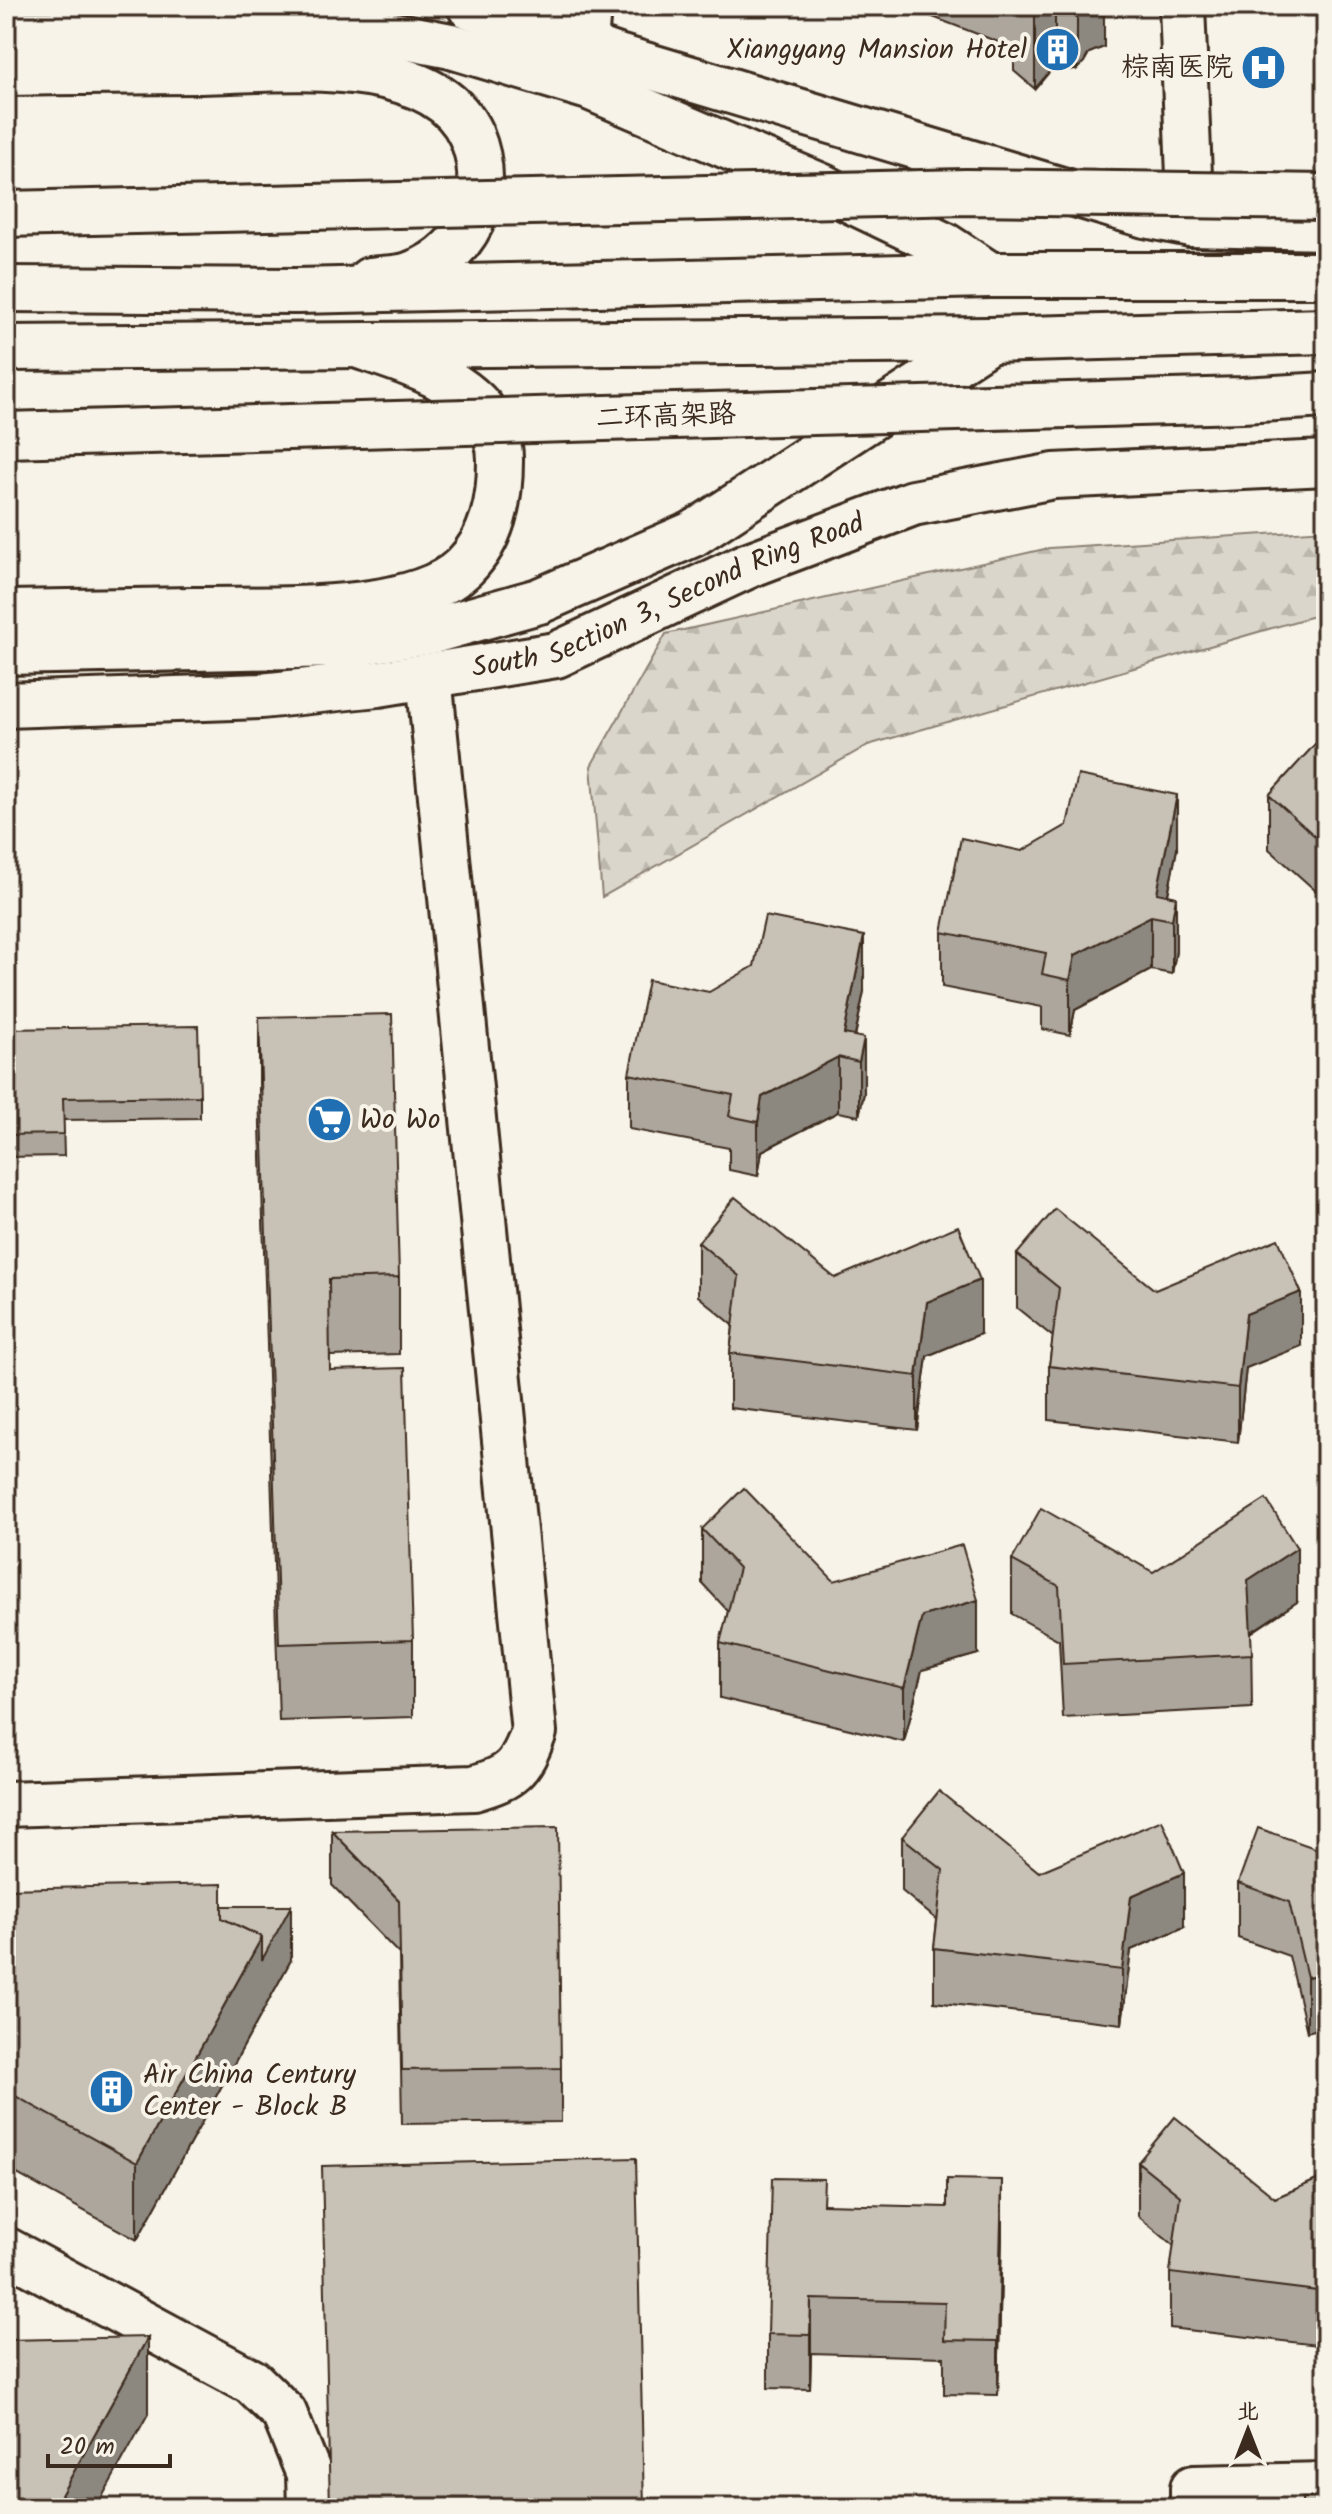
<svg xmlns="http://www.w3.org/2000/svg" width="1332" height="2514" viewBox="0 0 1332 2514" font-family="Kalam,'LXGW WenKai TC',sans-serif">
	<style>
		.forest { fill: url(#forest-firs); stroke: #8b8074; stroke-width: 2 }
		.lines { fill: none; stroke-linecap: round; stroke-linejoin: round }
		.minor-casing { stroke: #3b2a1e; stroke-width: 50 }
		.major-casing { stroke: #3b2a1e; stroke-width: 50 }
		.highway-casing { stroke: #3b2a1e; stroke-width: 50 }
		.minor { stroke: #f7f3e8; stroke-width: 44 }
		.major { stroke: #f7f3e8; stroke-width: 44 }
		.highway { stroke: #f7f3e8; stroke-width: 44 }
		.highway-bridge-casing { stroke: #3b2a1e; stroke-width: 50; stroke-linecap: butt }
		.highway-bridge { stroke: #f7f3e8; stroke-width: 44 }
		.wall { fill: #aca69d; stroke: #3b2a1e; stroke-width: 2 }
		.shaded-wall { fill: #8c877f; stroke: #3b2a1e; stroke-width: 2 }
		.building { fill: #c8c1b6; stroke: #3b2a1e; stroke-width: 2 }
		.labels { text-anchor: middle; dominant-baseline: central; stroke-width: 8; stroke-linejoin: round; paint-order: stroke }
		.poi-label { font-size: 28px; fill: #3b2a1e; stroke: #f7f3e8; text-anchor: end }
		.street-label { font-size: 28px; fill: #3b2a1e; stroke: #f7f3e8 }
	</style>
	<defs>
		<pattern id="forest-firs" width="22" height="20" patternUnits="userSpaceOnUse" patternTransform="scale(2)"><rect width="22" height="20" fill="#dbd6cb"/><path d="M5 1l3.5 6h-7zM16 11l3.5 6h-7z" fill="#bdb8ae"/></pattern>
	</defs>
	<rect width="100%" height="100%" fill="#f7f3e8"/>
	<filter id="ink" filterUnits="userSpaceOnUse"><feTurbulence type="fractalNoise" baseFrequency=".0125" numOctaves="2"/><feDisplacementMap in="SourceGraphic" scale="16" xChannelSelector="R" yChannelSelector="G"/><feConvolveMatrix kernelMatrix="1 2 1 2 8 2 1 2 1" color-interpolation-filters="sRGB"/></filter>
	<g filter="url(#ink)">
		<path class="forest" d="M1326 530V616L1310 617 868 745 602 897 591 766 666 634 1049 548Z"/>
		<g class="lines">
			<defs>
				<g id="minor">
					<path d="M1182 6 1191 224"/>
					<path d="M585 44 588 6"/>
					<path d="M6 1804 474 1788C513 1777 520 1769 534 1732L429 676"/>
					<path d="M6 2250 252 2382 284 2413 309 2474 310 2508"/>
					<path d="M1193 2508V2488L1326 2485"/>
				</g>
				<g id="major">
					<path d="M470 6 618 57 1145 215 1191 224 1326 227"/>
					<path d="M6 34 379 32 451 46 589 87 823 187 944 245 990 275"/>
					<path d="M6 73C71 72 136 71 201 71 277 70 433 50 471 135 482 161 483 185 475 212 466 240 441 264 412 274 400 279 383 278 370 280"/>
					<path d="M6 613C69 612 131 611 194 610 264 608 412 618 464 567 493 538 500 500 500 461 501 390 416 365 362 347"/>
					<path d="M6 652 343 645 432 631 539 601 693 534 990 340"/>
					<path id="s1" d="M6 705 261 696 378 684 556 655 749 565 913 503 1054 476 1326 463"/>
				</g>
				<g id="highway">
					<path d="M6 289 297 291 990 275H1326"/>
					<path d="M6 348 990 340 1326 331"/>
				</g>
			</defs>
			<use href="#minor" class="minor-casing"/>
			<use href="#major" class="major-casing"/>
			<use href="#highway" class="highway-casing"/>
			<use href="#minor" class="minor"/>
			<use href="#major" class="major"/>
			<use href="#highway" class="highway"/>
			<defs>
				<g id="highway-bridge">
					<path d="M6 214 966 192 1326 197"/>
					<path d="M6 435 1242 400 1326 395"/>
				</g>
			</defs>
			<use href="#highway-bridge" class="highway-bridge-casing"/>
			<use href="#highway-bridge" class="highway-bridge"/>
		</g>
		<g class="wall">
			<path d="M904 6H1104V47L1089 53 1084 62 1077 69 1065 70 1055 65 1035 89 1014 71V48Z"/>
			<path d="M1326 732V900L1269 849V795Z"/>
			<path d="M1177 849 1168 895 1176 897V951L1172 974 1151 970 1075 1010 1070 1035 1042 1029V1007L942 987V932L1022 851Z"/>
			<path d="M864 991 855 1037 864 1038V1093L859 1116 838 1112 762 1151 758 1176 729 1170V1148L629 1129V1074L709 992Z"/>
			<path d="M259 1017 399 1277V1354L330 1356V1370L413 1640V1717L279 1721 259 1094Z"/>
			<path d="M6 1029 200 1096V1118L63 1120 64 1156 6 1157Z"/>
			<path d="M698 1242 835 1278 980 1334 927 1356 917 1430 730 1408V1353L733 1325 698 1296Z"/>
			<path d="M1017 1254 1155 1290 1301 1346 1246 1368 1238 1442 1049 1420V1366L1053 1337 1017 1308Z"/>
			<path d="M702 1529 834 1581 978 1654 922 1670 904 1742 720 1698V1643L728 1611 702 1583Z"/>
			<path d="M1012 1560 1153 1572 1297 1602 1251 1633 1252 1708 1063 1718 1059 1640 1012 1614Z"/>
			<path d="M332 1831 561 2068V2122L402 2124 399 1954 332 1885Z"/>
			<path d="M902 1837 1039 1872 1184 1927 1131 1950 1122 2024 934 2002V1948L937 1920 902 1891Z"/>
			<path d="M1326 1852 1307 2032 1289 1956 1238 1938V1883Z"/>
			<path d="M6 1889 222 1906 291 1960 137 2240 6 2168Z"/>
			<path d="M1138 2162 1275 2198 1326 2176V2346L1170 2328V2273L1174 2246 1138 2216Z"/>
			<path d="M824 2204 1002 2234 998 2395 944 2394V2357L811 2353 810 2389 768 2388V2334Z"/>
		</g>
		<g class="shaded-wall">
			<path d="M1040 6H1055V65L1035 89V13Z"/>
			<path d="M1077 6H1104V47L1089 53 1084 62 1077 69Z"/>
			<path d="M1177 795V849L1163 918 1157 893Z"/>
			<path d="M1176 897V951L1172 974V920Z"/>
			<path d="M1151 916V970L1075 1010 1070 1035V980L1075 955Z"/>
			<path d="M864 936V991L850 1060 844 1034Z"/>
			<path d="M864 1038V1093L859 1116V1062Z"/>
			<path d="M838 1057V1112L762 1151 758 1176V1122L762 1097Z"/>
			<path d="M980 1280V1334L927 1356 917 1430V1376L927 1302Z"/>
			<path d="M1301 1292V1346L1246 1368 1238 1442V1388L1246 1314Z"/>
			<path d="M1297 1548V1602L1248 1634V1580Z"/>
			<path d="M978 1600V1654L922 1670 904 1742V1688L922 1616Z"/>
			<path d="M1184 1873V1927L1131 1950 1122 2024V1970L1131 1896Z"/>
			<path d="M291 1906V1960L137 2240V2163L262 1937Z"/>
			<path d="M1326 1973V2027L1307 2032V1977Z"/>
			<path d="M1002 2180V2234L998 2395V2341Z"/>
			<path d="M811 2299V2353L810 2389V2335Z"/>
			<path d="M148 2337V2414L96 2508H54Z"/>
		</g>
		<g class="building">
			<path d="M1027 6H1040L1035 13Z"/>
			<path d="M1326 732V846L1269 795Z"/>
			<path d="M1078 775 1177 795 1157 893 1176 897 1172 920 1151 916 1075 955 1070 980 1042 974 1046 953 942 932 961 838 1022 851 1067 825Z"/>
			<path d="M765 916 864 936 844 1034 864 1038 859 1062 838 1057 762 1097 758 1122 729 1116 733 1095 629 1074 648 980 709 992 754 966Z"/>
			<path d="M392 1014 399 1277 329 1279 330 1370 405 1368 413 1640 279 1644 259 1017Z"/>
			<path d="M198 1026 200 1096 63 1098 64 1134 6 1135V1029Z"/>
			<path d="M735 1197 835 1278 958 1226 980 1280 927 1302 917 1376 730 1353 739 1276 698 1242Z"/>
			<path d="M1055 1209 1155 1290 1278 1239 1301 1292 1246 1314 1238 1388 1049 1366 1059 1288 1017 1254Z"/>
			<path d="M744 1488 834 1581 962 1545 978 1600 922 1616 904 1688 720 1643 739 1568 702 1529Z"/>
			<path d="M1266 1499 1297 1548 1248 1580 1252 1654 1063 1664 1059 1586 1012 1560 1041 1508 1153 1572Z"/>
			<path d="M939 1791 1039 1872 1162 1820 1184 1873 1131 1896 1122 1970 934 1948 943 1870 902 1837Z"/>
			<path d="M558 1827 561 2068 402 2070 399 1900 332 1831Z"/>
			<path d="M1258 1828 1326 1852V1973L1307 1977 1289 1902 1238 1883Z"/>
			<path d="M222 1884V1918L262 1937 137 2163 6 2091V1889Z"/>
			<path d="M222 1906H291L262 1960V1937L222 1918Z"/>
			<path d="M1175 2117 1275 2198 1326 2176V2292L1170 2273 1180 2196 1138 2162Z"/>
			<path d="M636 2158 644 2508H330L322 2166Z"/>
			<path d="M772 2178 824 2179 823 2204 947 2207V2179L1002 2180 998 2341 944 2340 945 2302 811 2299 810 2335 768 2334Z"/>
			<path d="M148 2337 54 2508H6V2340Z"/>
			<rect x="1302" y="2498" width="24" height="10"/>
		</g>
	</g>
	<defs>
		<symbol id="building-disc" viewBox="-11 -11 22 22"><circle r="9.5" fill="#1f6fb2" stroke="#f7f3e8"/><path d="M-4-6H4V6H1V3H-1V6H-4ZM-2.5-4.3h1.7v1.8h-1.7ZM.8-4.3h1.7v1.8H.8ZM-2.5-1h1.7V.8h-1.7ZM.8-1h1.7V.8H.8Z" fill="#fff"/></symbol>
		<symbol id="hospital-disc" viewBox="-11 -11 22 22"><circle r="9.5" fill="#1f6fb2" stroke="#f7f3e8"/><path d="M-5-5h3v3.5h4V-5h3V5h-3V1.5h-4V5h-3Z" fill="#fff"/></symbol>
		<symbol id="supermarket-disc" viewBox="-11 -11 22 22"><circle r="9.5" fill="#1f6fb2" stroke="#f7f3e8"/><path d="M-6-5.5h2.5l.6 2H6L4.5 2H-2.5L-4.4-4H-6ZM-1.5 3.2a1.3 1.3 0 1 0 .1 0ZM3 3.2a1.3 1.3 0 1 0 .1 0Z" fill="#fff"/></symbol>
	</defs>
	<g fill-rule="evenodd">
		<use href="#building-disc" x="1032" y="24" width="51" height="51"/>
		<use href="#hospital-disc" x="1238" y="42" width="51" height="51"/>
		<use href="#supermarket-disc" x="304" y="1094" width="51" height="51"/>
		<use href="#building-disc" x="86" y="2066" width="51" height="51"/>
	</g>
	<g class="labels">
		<g class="poi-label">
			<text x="1027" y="50">Xiangyang Mansion Hotel</text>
			<text x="1233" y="68">棕南医院</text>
			<text x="360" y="1120" text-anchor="start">Wo Wo</text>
			<text x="143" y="2075" text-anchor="start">Air China Century<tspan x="143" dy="32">Center - Block B</tspan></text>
		</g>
		<g class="street-label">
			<text transform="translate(666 417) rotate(-2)">二环高架路</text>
			<text stroke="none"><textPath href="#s1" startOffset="678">South Section 3, Second Ring Road</textPath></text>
		</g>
	</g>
	<rect width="1332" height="2514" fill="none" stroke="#f7f3e8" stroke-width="32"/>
	<rect x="16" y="16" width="1300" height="2482" fill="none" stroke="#3b2a1e" stroke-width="3" filter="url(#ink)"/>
	<g transform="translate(1248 2430)" stroke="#f7f3e8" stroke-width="6" paint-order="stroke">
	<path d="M0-6L14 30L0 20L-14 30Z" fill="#3b2a1e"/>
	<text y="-12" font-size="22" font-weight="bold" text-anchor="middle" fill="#3b2a1e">北</text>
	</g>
	<path d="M48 2454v12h122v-12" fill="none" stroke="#3b2a1e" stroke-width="4"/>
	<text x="60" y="2454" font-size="24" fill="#3b2a1e" stroke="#f7f3e8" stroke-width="6" paint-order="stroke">20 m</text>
</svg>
